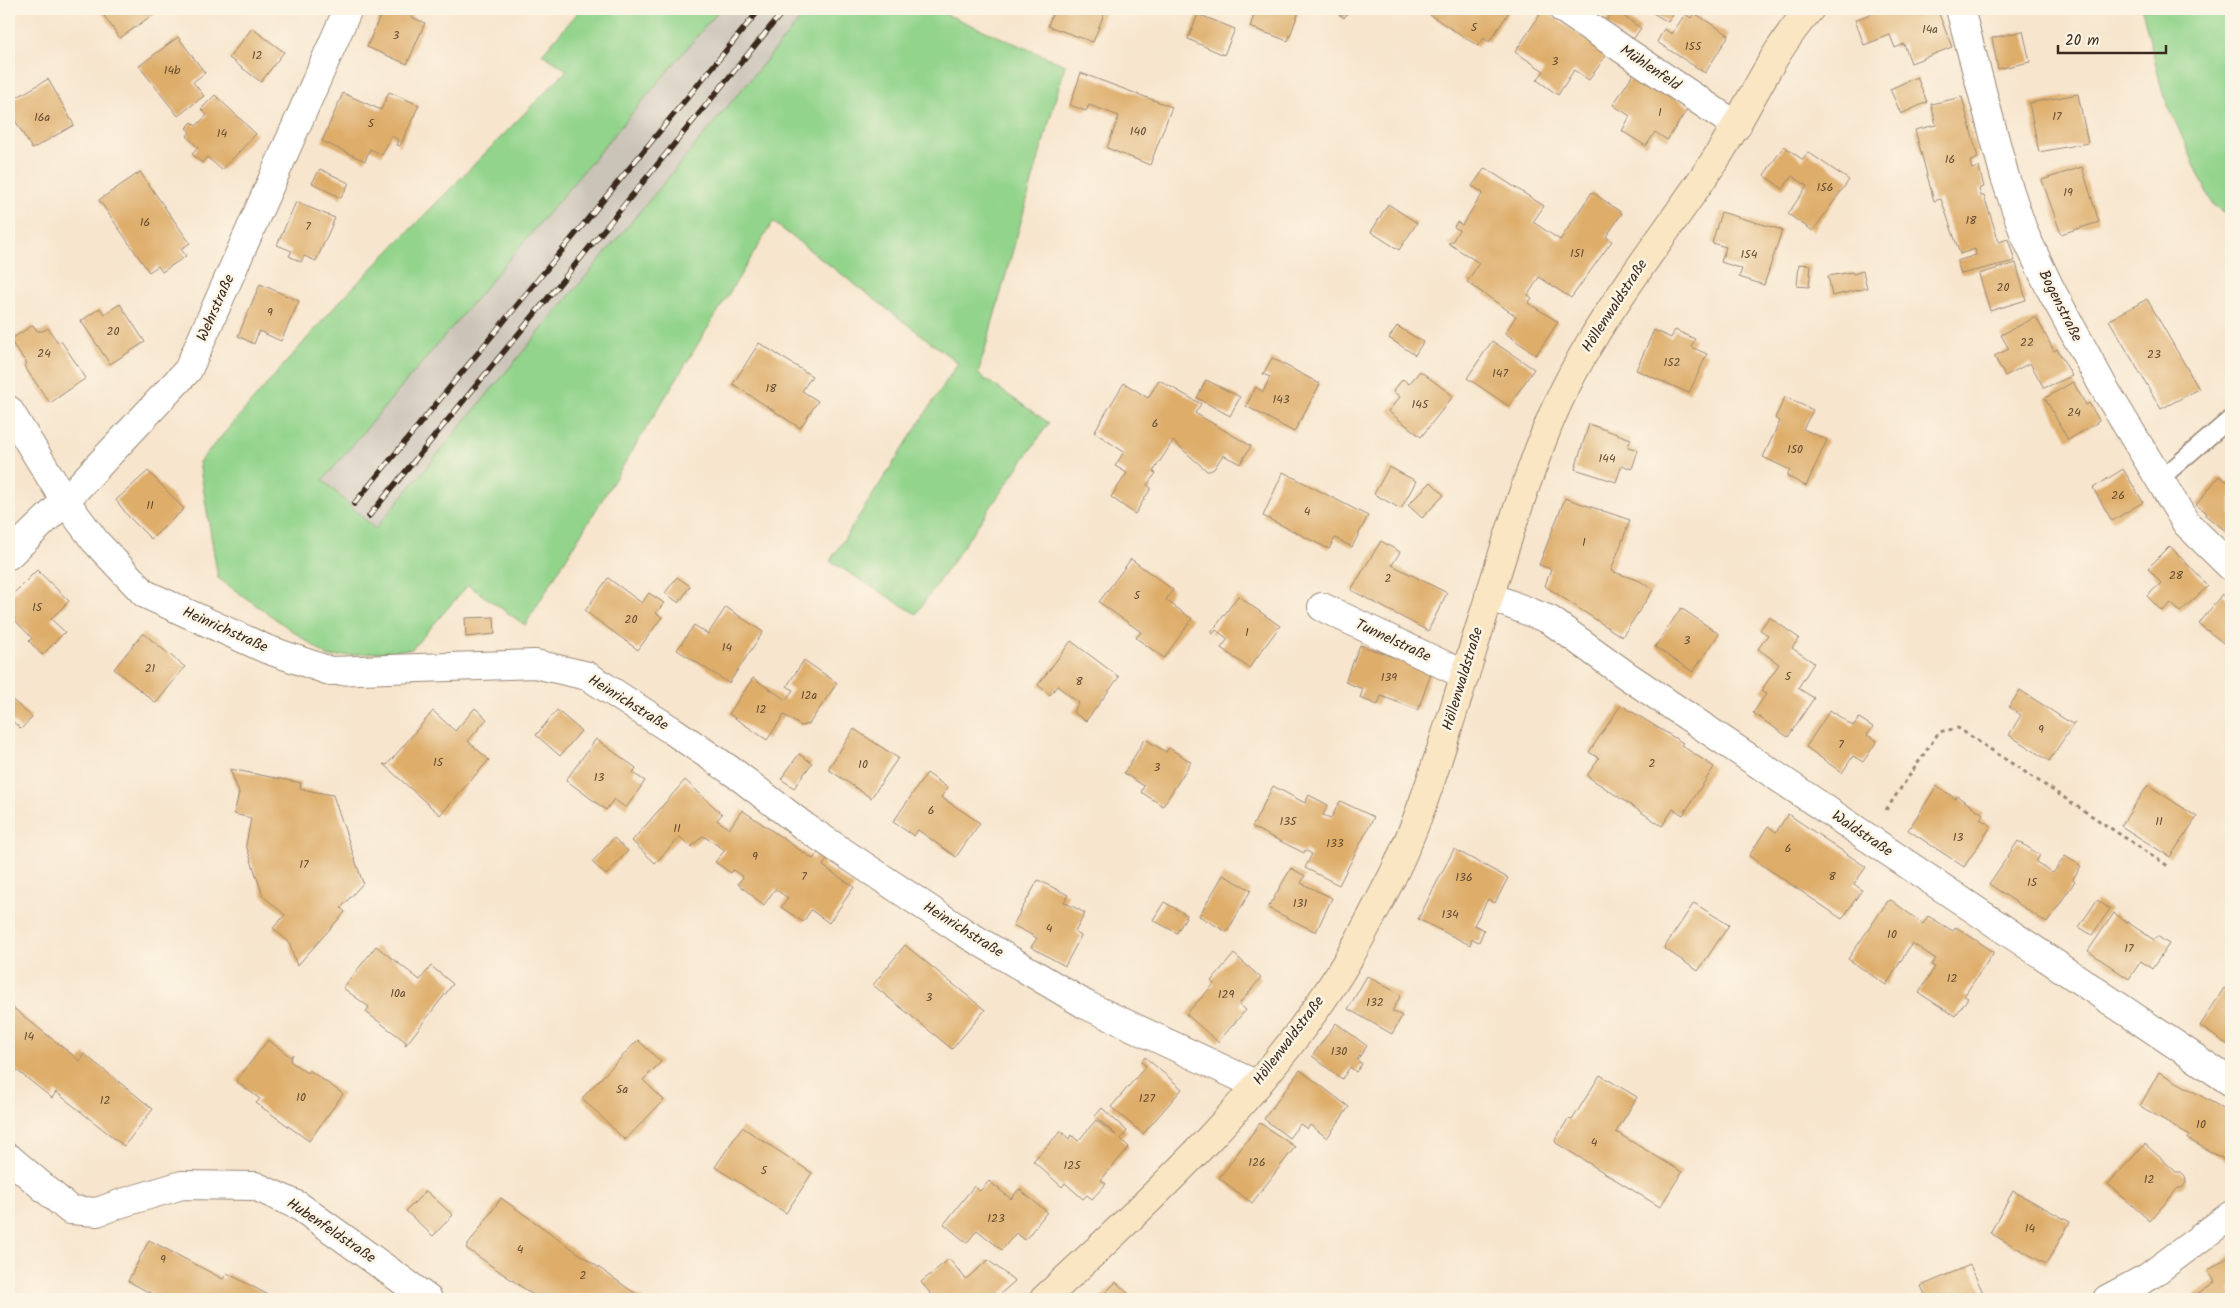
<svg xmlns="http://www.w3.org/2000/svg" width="2240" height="1308" viewBox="0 0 2240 1308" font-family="Kalam,sans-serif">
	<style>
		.industrial { fill: #cac3b8 }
		.green { fill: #93d48c; stroke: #677f55 }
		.building { fill: #dead6a }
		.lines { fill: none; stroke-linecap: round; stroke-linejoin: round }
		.lane-casing { stroke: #998876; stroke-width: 19 }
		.street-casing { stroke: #998876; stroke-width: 30 }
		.secondary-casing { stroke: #998876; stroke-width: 30 }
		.path { stroke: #998876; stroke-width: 3; stroke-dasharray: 4 4; stroke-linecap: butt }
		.lane { stroke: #fff; stroke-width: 16 }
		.street { stroke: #fff; stroke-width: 28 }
		.secondary { stroke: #fbe6c4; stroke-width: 28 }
		.rail-casing { stroke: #3b2a1e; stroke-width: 5.5 }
		.rail { stroke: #fcf5e5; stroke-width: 4; stroke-dasharray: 11; stroke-linecap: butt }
		.labels { text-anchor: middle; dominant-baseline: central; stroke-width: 5; stroke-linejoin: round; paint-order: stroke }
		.number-label { font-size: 12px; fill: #644b31 }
		.street-label { font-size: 15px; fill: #3b2a1e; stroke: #fcf5e5 }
	</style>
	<rect width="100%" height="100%" fill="#fcf5e5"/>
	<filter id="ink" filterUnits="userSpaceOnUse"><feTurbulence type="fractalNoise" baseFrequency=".02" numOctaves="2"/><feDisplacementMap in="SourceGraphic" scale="10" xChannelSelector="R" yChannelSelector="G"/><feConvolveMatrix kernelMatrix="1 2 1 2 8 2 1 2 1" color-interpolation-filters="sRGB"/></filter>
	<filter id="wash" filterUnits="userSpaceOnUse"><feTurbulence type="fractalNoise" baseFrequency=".0096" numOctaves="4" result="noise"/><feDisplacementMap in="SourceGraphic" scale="20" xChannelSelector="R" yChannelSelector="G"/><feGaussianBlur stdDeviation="1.12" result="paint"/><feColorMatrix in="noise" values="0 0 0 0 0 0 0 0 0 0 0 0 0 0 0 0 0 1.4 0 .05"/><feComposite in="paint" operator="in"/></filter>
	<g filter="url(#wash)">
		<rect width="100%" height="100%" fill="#f7e5cd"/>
		<path class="industrial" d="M720 9H809L375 529 322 480Z"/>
		<g class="green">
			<path d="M581 9H720L323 480 375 529 809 9H934L1065 65 978 374 1049 423 916 614 830 561 958 363 773 222 525 625 468 585 412 649 329 657 218 578 199 462 339 302 567 70 542 54Z"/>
			<path d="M2142 9H2231V217L2213 206 2163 94Z"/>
		</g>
		<g id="blocks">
			<g class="building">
				<path d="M99 9H161L120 38Z"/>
				<path d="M383 9H415L411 17 425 23 407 64 367 47Z"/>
				<path d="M1054 9H1106L1093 42 1048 26Z"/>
				<path d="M1256 9H1300L1288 41 1250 27Z"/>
				<path d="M1331 9H1351L1344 18Z"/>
				<path d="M1434 9H1511L1489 42 1484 38 1478 46 1430 15Z"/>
				<path d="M1655 9H1677L1668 22 1653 13Z"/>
				<path d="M1883 9H1937L1952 47 1911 63 1904 44 1895 48 1890 35 1864 45 1855 20Z"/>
				<path d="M1543 10 1607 54 1589 80 1574 70 1558 95 1537 80 1544 71 1515 52Z"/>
				<path d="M1614 10 1641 28 1632 41 1605 23Z"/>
				<path d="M1694 13 1729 35 1705 73 1657 42 1664 29 1672 34 1685 14 1691 18Z"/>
				<path d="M1198 14 1235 29 1224 55 1188 39Z"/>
				<path d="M252 28 284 52 261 82 229 58Z"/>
				<path d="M2023 31 2030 62 1998 69 1992 38Z"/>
				<path d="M178 37 205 73 193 82 204 96 178 116 139 66Z"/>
				<path d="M1635 71 1689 107 1667 140 1655 132 1646 146 1622 131 1630 116 1613 105Z"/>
				<path d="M1081 73 1172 107 1150 165 1107 148 1119 116 1089 105 1086 111 1070 105Z"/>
				<path d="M1917 77 1927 102 1901 114 1890 89Z"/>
				<path d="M48 79 74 125 32 149 9 110V102Z"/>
				<path d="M389 92 419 105 400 146 397 145 399 140 391 136 382 155 370 149 365 161 322 141 343 93 381 110Z"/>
				<path d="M2078 94 2088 143 2039 152 2029 103Z"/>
				<path d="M215 95 256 134 222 170 207 157 202 163 192 154 198 148 187 136 190 132 186 128 192 122 196 126 207 115 201 109Z"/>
				<path d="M1962 97 1978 158 1970 162 1972 169 1979 167 1984 187 1979 189 1981 196H1984L1999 242 2008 239 2015 261 1961 274 1957 261 1976 255 1975 249 1960 254 1941 199 1934 201 1915 130 1936 125 1931 104Z"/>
				<path d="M1784 146 1803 160 1808 152 1849 180 1813 231 1788 214 1807 186 1792 176 1783 189 1764 175Z"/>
				<path d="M2082 167 2099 222 2061 234 2042 180Z"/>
				<path d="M1485 168 1544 206 1533 222 1560 240 1592 192 1622 213 1606 237 1612 241 1571 298 1539 277 1528 295 1532 298 1528 303 1558 322 1536 355 1505 333 1516 316 1467 282 1479 263 1448 243 1452 242 1459 230 1454 227 1457 222 1462 225 1483 193 1472 186Z"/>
				<path d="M320 169 349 183 341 198 312 183Z"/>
				<path d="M140 172 190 243 181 249 186 256 162 272 158 266 149 272 99 200Z"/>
				<path d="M296 202 335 218 316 261 304 256 301 262 289 256 292 251 277 245Z"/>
				<path d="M1388 204 1417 223 1399 250 1371 232Z"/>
				<path d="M1721 212 1782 230 1764 285 1739 277 1742 269 1721 262 1726 247 1712 243Z"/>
				<path d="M2016 263 2026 300 1990 311 1979 274Z"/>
				<path d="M1799 264 1811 265 1809 287 1797 286Z"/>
				<path d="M1863 271 1867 288 1832 296 1828 276 1852 272 1853 274Z"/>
				<path d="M260 284 299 301 281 341 259 331 254 344 238 336Z"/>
				<path d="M2147 299 2199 389 2161 409 2109 320Z"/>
				<path d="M120 304 145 342 110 364 81 321 100 308 104 314Z"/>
				<path d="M2036 317 2054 351 2057 349 2072 376 2044 388 2030 363 2005 376 1994 356 2009 349 2001 335Z"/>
				<path d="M33 325 37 331H43L48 328 58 343 61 341 86 378 50 403 24 366 27 364 10 340Z"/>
				<path d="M1397 326 1423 342 1415 355 1389 338Z"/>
				<path d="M1654 330 1671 338 1675 330 1695 339 1691 347 1707 354 1689 393 1636 370Z"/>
				<path d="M1492 341 1534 369 1509 406 1467 378Z"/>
				<path d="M759 343 812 376 802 391 818 401 800 428 733 384Z"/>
				<path d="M1272 358 1320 384 1294 432 1246 406 1256 387 1263 392 1270 377 1263 374Z"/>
				<path d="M1420 371 1453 396 1421 437 1388 411 1400 397 1393 391 1403 379 1409 384Z"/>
				<path d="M1159 380 1201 404 1195 413 1251 446 1240 464 1223 455 1214 469 1210 471H1207L1173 441 1153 472 1156 473 1147 485 1151 488 1135 514 1111 497 1127 473 1115 466 1124 452 1094 432 1124 383 1148 398Z"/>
				<path d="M1206 380 1240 397 1230 416 1197 398Z"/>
				<path d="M2073 382 2086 405 2089 403 2099 420 2096 422 2097 423 2068 440 2045 398Z"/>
				<path d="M1785 397 1813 410 1803 429 1827 440 1806 486 1787 476 1790 470 1763 457 1780 421 1775 418Z"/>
				<path d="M1589 424 1631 439 1628 447 1638 450 1632 469 1622 465 1616 482 1575 469Z"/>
				<path d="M1389 467 1416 481 1401 509 1374 494Z"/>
				<path d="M2123 469 2143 502 2112 521 2093 488Z"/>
				<path d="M148 471 184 509 151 539 128 516 116 500Z"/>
				<path d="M1283 472 1368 516 1352 547 1335 538 1329 549 1263 516Z"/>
				<path d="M2219 476 2229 483 2231 480V535L2205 515 2206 512 2196 505Z"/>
				<path d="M1431 482 1444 495 1422 518 1408 505Z"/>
				<path d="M1565 498 1630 520 1611 571 1640 581 1653 590 1622 637 1545 586 1551 569 1539 565Z"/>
				<path d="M1381 541 1400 552 1392 565 1447 593 1428 631 1351 590Z"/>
				<path d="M2170 546 2208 586 2180 612 2171 603 2162 611 2147 596 2161 583 2148 568Z"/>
				<path d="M1131 559 1173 590 1166 600 1192 619 1164 658 1136 638 1141 632 1099 602Z"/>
				<path d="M37 570 69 601 51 619 65 632 42 655 29 641 32 638 9 614V598Z"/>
				<path d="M677 577 690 586 679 603 665 593Z"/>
				<path d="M608 578 642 603 649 593 664 603 656 613 662 617 638 650 585 611Z"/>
				<path d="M2222 594 2231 601V649L2199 624Z"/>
				<path d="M1238 596 1280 626 1249 668 1221 648 1228 639 1216 630 1213 634 1211 633Z"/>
				<path d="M726 607 763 632 729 683 677 650 694 625 708 634Z"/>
				<path d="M1681 608 1719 634 1693 672 1655 647Z"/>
				<path d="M494 617 495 634 466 637 465 618Z"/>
				<path d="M1769 617 1799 638 1792 648 1814 663 1798 688 1814 698 1788 737 1753 713 1766 694 1761 691 1779 664 1758 649 1768 635 1760 630Z"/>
				<path d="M143 633 185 667 156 703 114 669Z"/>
				<path d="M1071 641 1119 677 1086 721 1073 712 1079 703 1057 686 1050 695 1038 685Z"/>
				<path d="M1360 645 1432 671 1418 710 1381 696 1378 705 1360 698 1363 689 1345 682Z"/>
				<path d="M804 660 837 683 809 724 801 726 784 715 767 740 729 714 753 678 786 700 793 690 787 686Z"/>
				<path d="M2020 690 2072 724 2075 722 2049 761 2009 735 2021 715 2009 707Z"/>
				<path d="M9 697 32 717 21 729 9 718Z"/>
				<path d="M1621 705 1683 743 1681 745 1714 767 1683 815 1673 809 1662 826 1587 776 1599 758 1589 752Z"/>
				<path d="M475 708 487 719 468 741 489 760 440 815 383 764 387 765 433 711 455 731Z"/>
				<path d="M557 710 581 731 560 756 536 735Z"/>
				<path d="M1830 710 1853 726 1859 718 1873 727 1867 735 1877 741 1863 762 1853 756 1842 773 1806 747Z"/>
				<path d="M854 729 898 758 871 798 828 769Z"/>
				<path d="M596 739 636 768 633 773 645 781 626 808 614 799 606 810 566 780Z"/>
				<path d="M1145 739 1166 752 1169 748 1191 762 1163 806 1141 792 1144 786 1124 773Z"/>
				<path d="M799 754 812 763 794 788 781 779Z"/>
				<path d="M230 769 301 783 300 789 333 795 363 883 341 908 345 912 297 966 289 942 273 928 285 915 263 896 246 845 251 818 234 814 239 793Z"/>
				<path d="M927 773 948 788 941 797 980 823 956 857 918 830 914 836 893 822Z"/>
				<path d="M685 780 722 814 717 820 729 829 742 810 813 859 818 853 827 859 823 866 854 887 829 923 811 910 803 922 781 907 788 898 775 889 764 905 738 884 743 877 733 870 731 873 715 862 725 850 703 836 691 847 680 837 655 863 632 841Z"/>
				<path d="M2148 785 2197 817 2170 857 2121 826Z"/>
				<path d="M1273 786 1305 803 1309 795 1328 805 1323 815 1331 818 1340 801 1374 817 1339 885 1305 868 1312 854 1305 850 1304 853 1252 827Z"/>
				<path d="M1937 786 1956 799 1957 796 1983 814 1980 819 1991 826 1964 867 1908 830Z"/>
				<path d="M1788 814 1866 867 1854 884 1862 890 1842 919 1749 856 1768 826 1776 832Z"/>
				<path d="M614 838 628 851 606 875 592 862Z"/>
				<path d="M2018 841 2040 855 2036 862 2053 873 2065 856 2081 866 2073 879 2075 881 2047 923 1989 884Z"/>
				<path d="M1454 849 1508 878 1495 903 1488 899 1474 925 1484 930 1479 942 1472 939 1470 945 1418 919Z"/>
				<path d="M1291 868 1305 876 1301 883 1332 898 1316 932 1268 908Z"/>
				<path d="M1223 875 1251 890 1227 932 1199 916Z"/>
				<path d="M1038 880 1068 895 1064 902 1085 913 1075 932 1081 936 1065 966 1031 947 1037 938 1013 925Z"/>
				<path d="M1891 900 1923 924 1928 916 1953 931 1956 927 1994 952 1964 996 1968 998 1955 1016 1919 993 1935 967 1931 965 1936 959 1912 943 1886 985 1848 959 1888 901Z"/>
				<path d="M2097 900 2110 909 2092 935 2079 927Z"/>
				<path d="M1164 902 1187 915 1177 933 1153 920Z"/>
				<path d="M1694 903 1729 925 1698 971 1664 948Z"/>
				<path d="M2114 913 2154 940 2157 936 2169 944 2152 969 2141 961 2129 979 2088 951Z"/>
				<path d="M905 945 985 1010 952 1049 873 985Z"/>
				<path d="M376 946 420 980 431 966 453 984 405 1046 406 1042 366 1012 369 1007 343 988Z"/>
				<path d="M1234 954 1261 978 1239 1004 1246 1010 1218 1042 1186 1014 1214 984 1211 981Z"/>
				<path d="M1367 976 1401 995 1392 1011 1402 1016 1392 1034 1348 1009Z"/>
				<path d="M2224 988 2231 993V1047L2200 1026Z"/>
				<path d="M12 1007 80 1061 84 1054 153 1109 124 1146 56 1092 52 1098 9 1064V1012Z"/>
				<path d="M1336 1023 1367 1046 1357 1060 1362 1064 1356 1072 1350 1067 1342 1079 1312 1056Z"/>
				<path d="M268 1040 291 1057 293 1054 290 1061 307 1073 309 1070 343 1094 309 1141 256 1103 260 1099 236 1081Z"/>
				<path d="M638 1040 661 1062 643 1080 664 1100 625 1140 582 1098Z"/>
				<path d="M1145 1057 1182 1089 1143 1134 1111 1107 1146 1066 1141 1062Z"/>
				<path d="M1300 1070 1349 1107 1327 1138 1310 1125 1307 1129 1300 1124 1289 1138 1264 1119Z"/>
				<path d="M2159 1072 2231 1113V1153L2227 1161 2188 1139 2190 1135 2140 1106Z"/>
				<path d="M1600 1075 1637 1097 1616 1132 1682 1172 1660 1207 1556 1143 1555 1140 1568 1119 1572 1120Z"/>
				<path d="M1102 1108 1127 1131 1121 1139 1129 1147 1101 1180 1106 1184 1092 1199 1087 1195 1083 1199 1065 1183 1062 1187 1033 1161 1061 1131 1069 1139 1072 1135 1078 1141 1096 1120 1116 1135 1095 1116Z"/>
				<path d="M1260 1123 1295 1147 1252 1203 1219 1178Z"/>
				<path d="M742 1127 812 1173 786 1213 715 1167Z"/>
				<path d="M2145 1144 2176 1172H2181L2185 1176 2186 1183 2182 1188H2178L2150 1221 2108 1184Z"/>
				<path d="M989 1181 1011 1199 1019 1189 1047 1212 1025 1240 1016 1233 1002 1250 977 1230 967 1243 944 1224 974 1186 980 1191Z"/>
				<path d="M426 1191 453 1215 433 1236 406 1211Z"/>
				<path d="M2013 1191 2070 1222 2046 1264 1990 1233Z"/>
				<path d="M501 1198 574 1250 643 1299H539L466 1248Z"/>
				<path d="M149 1240 223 1279 227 1273 276 1299H161L128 1281Z"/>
				<path d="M2231 1255V1299H2189L2215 1282 2208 1271Z"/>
				<path d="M949 1259 966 1279 988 1260 1015 1281 999 1295 1001 1298 1000 1299H935L921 1282Z"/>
				<path d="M1970 1265 1986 1299H1927L1921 1286Z"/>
				<path d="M1116 1282 1134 1299H1099Z"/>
			</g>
		</g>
	</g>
	<g filter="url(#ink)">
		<use href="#blocks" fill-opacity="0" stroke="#998876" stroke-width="1"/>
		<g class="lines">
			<defs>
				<path id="lane" d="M2158 481 2231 418"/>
				<g id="street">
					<path d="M1563 9 1737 126"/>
					<path d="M1960 9 2005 177 2024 233 2050 288 2103 386 2186 523 2231 567"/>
					<path d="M9 410 65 501 95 541 145 594 266 649 330 671 535 664 588 676 673 731 736 774 805 827 965 933 1086 1005 1257 1085"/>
					<path d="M9 555 65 501 188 370 348 9"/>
					<path d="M1489 596 1550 620 1626 675 2231 1082"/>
					<path d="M1322 607 1465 675"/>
					<path d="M9 1158 70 1210 97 1212 122 1203 182 1185 255 1186 299 1206 428 1299"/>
					<path d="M2107 1299 2148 1277 2231 1215"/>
				</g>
				<path id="secondary" d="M1044 1299C1153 1199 1273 1086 1349 958 1364 932 1378 904 1392 877 1418 824 1435 768 1453 712 1483 620 1509 526 1544 436 1583 333 1657 248 1717 157 1749 108 1771 52 1810 9"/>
			</defs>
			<use href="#lane" class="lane-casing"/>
			<use href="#street" class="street-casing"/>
			<use href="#secondary" class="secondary-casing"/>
			<path class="path" d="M1886 810 1939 732 1958 728 2168 866"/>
			<use href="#lane" class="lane"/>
			<use href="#street" class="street"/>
			<use href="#secondary" class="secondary"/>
			<defs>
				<g id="rail">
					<path d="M354 504 760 9"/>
					<path d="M369 516 785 9"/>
				</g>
			</defs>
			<use href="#rail" class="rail-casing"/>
			<use href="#rail" class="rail"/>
		</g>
	</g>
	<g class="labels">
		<g class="number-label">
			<text x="1474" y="27">5</text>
			<text x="1930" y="29">14a</text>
			<text x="396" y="35">3</text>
			<text x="1693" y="46">155</text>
			<text x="257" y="55">12</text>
			<text x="1555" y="61">3</text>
			<text x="172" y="70">14b</text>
			<text x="1660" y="112">1</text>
			<text x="2057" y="116">17</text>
			<text x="42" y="117">16a</text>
			<text x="371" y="123">5</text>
			<text x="1138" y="131">140</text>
			<text x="222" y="133">14</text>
			<text x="1950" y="159">16</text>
			<text x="1825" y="187">156</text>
			<text x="2068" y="192">19</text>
			<text x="1971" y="220">18</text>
			<text x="145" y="222">16</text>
			<text x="308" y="226">7</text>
			<text x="1577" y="253">151</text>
			<text x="1749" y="254">154</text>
			<text x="2003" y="287">20</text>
			<text x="270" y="312">9</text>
			<text x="113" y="331">20</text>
			<text x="2027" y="342">22</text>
			<text x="44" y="353">24</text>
			<text x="2154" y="354">23</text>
			<text x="1672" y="362">152</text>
			<text x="1500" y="373">147</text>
			<text x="771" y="388">18</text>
			<text x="1281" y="399">143</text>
			<text x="1420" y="404">145</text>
			<text x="2074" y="412">24</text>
			<text x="1155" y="423">6</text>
			<text x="1795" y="449">150</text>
			<text x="1607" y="458">144</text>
			<text x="2118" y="495">26</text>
			<text x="150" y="505">11</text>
			<text x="1307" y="511">4</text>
			<text x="1584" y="542">1</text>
			<text x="2176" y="575">28</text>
			<text x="1388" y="578">2</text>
			<text x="1137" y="595">5</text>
			<text x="37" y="607">15</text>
			<text x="631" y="619">20</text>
			<text x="1247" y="632">1</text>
			<text x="1687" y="640">3</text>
			<text x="727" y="647">14</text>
			<text x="150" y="668">21</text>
			<text x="1788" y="676">5</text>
			<text x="1389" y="677">139</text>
			<text x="1079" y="681">8</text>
			<text x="809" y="695">12a</text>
			<text x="761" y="709">12</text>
			<text x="2041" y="729">9</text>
			<text x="1841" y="744">7</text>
			<text x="438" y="762">15</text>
			<text x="1652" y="763">2</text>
			<text x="863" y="764">10</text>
			<text x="1157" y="767">3</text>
			<text x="599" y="777">13</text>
			<text x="931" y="810">6</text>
			<text x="1288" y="821">135</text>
			<text x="2159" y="821">11</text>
			<text x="677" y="828">11</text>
			<text x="1958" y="837">13</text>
			<text x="1335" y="843">133</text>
			<text x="1788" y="848">6</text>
			<text x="755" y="856">9</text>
			<text x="304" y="864">17</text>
			<text x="804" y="876">7</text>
			<text x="1832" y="876">8</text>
			<text x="1464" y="877">136</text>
			<text x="2032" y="882">15</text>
			<text x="1300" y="903">131</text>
			<text x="1450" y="914">134</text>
			<text x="1049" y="928">4</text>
			<text x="1892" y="934">10</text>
			<text x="2129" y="948">17</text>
			<text x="1952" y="978">12</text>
			<text x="398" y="993">10a</text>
			<text x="1226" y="994">129</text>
			<text x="929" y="997">3</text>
			<text x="1375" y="1002">132</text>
			<text x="29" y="1036">14</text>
			<text x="1339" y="1051">130</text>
			<text x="622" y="1089">5a</text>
			<text x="301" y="1097">10</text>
			<text x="1147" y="1098">127</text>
			<text x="105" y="1100">12</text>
			<text x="2201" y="1124">10</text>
			<text x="1594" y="1142">4</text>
			<text x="1257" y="1162">126</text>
			<text x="1072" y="1165">125</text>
			<text x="764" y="1170">5</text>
			<text x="2149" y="1179">12</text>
			<text x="996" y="1218">123</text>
			<text x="2030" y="1228">14</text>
			<text x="520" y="1249">4</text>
			<text x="163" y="1259">9</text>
			<text x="583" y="1275">2</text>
		</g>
		<g class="street-label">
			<text transform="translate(1650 68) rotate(34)">Mühlenfeld</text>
			<text transform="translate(1615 306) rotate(-57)">Höllenwaldstraße</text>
			<text transform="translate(2060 306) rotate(63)">Bogenstraße</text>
			<text transform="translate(216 308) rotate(-66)">Wehrstraße</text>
			<text transform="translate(225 630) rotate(24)">Heinrichstraße</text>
			<text transform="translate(1393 641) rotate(25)">Tunnelstraße</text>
			<text transform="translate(1463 679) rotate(-73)">Höllenwaldstraße</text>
			<text transform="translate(628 703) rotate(32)">Heinrichstraße</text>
			<text transform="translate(1862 834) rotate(34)">Waldstraße</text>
			<text transform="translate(963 930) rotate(32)">Heinrichstraße</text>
			<text transform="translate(1289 1041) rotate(-53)">Höllenwaldstraße</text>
			<text transform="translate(331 1231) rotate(34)">Hubenfeldstraße</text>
		</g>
	</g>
	<rect width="2240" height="1308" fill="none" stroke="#fcf5e5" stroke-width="30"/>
	<path d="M2058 45v8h108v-8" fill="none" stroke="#3b2a1e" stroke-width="2.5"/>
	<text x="2065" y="45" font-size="15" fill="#3b2a1e" stroke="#fcf5e5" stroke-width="4" paint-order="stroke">20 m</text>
</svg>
